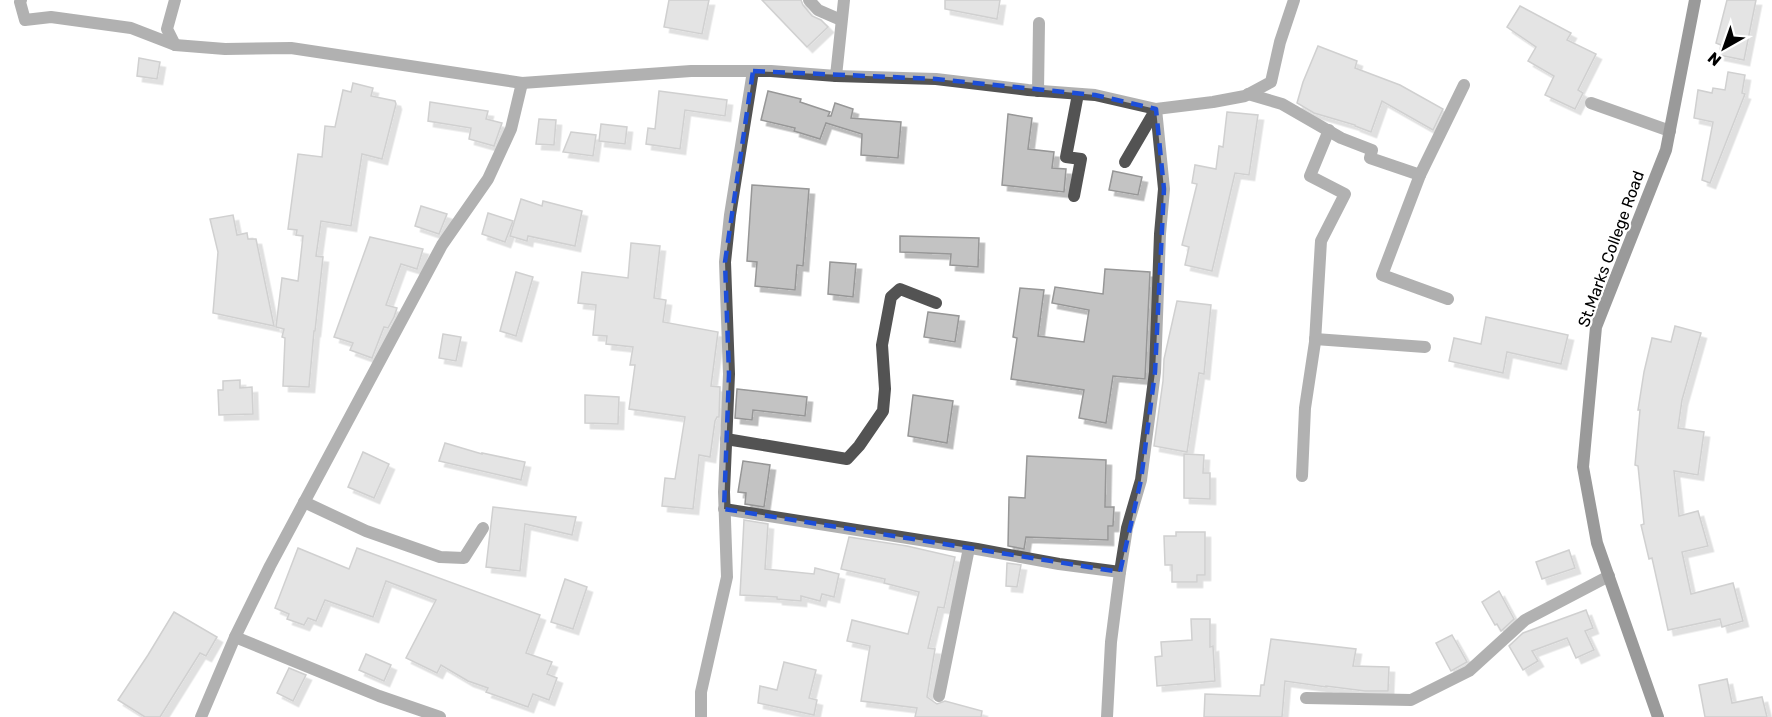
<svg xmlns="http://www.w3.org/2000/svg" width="1772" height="717" viewBox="0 0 1772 717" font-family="Rubik,sans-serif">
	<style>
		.building { fill: #c3c3c3; stroke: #979797; stroke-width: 1.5; filter: url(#shadow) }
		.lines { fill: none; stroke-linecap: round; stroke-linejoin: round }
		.street { stroke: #535353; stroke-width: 12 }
		.secondary { stroke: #202020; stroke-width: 12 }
		.marked { fill: none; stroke: #1d4ed8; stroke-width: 4.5; stroke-dasharray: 12 8; stroke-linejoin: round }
		.labels { text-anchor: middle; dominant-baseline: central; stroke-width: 4.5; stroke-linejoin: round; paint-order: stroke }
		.street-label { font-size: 16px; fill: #000; stroke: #fff }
	</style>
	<defs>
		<filter id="shadow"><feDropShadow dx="5.5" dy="5.5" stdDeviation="0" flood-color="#0004"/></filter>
	</defs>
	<rect width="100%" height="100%" fill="#fff"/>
	<g class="building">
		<path d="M669 0H709L702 34 664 27Z"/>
		<path d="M762 0H801L803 5 812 16 821 20 828 27 807 47Z"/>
		<path d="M945 0H1000L997 19 945 9Z"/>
		<path d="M1727 0H1756L1744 60 1719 55 1721 45 1716 43Z"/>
		<path d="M1520 6 1571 33 1567 40 1596 54 1578 90 1583 93 1575 109 1545 95 1554 76 1528 61 1536 47 1507 27Z"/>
		<path d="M1318 46 1357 61 1355 68 1400 85 1443 109 1433 130 1382 101 1371 132 1355 126V125L1314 113 1297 103 1303 82Z"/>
		<path d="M139 58 160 62 157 79 137 76Z"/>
		<path d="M1728 72 1745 75 1742 93 1745 94 1710 183 1702 180 1713 122 1694 118 1698 90 1712 93 1713 88 1725 90Z"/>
		<path d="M353 83 373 88 371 96 395 101 396 104 382 159 362 154 351 226 321 221 316 256 323 257 315 331H314L309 387 283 386 285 338 282 337 284 329 276 327 282 278 298 281 303 236 296 235 297 230 288 229 298 154 322 157 325 126 335 127 343 90 351 92Z"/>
		<path d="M659 91 727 100 725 116 685 110 680 149 646 144 648 128 655 129Z"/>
		<path d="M768 91 801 99 800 102 830 112 828 116H831L835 103 853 109 851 118 901 122 898 158 861 155 862 134 826 123 820 139 794 131 795 128 761 120Z"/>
		<path d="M430 102 488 111 486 119 502 123 494 146 469 139 471 128 428 121Z"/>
		<path d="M1227 112 1258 115 1249 175 1235 173 1212 271 1185 265 1189 247 1182 245 1197 184 1192 183 1195 165 1216 169 1219 146 1223 147Z"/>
		<path d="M1008 114 1032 118 1028 149 1054 152 1052 168 1066 169 1064 192 1002 185Z"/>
		<path d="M539 119 556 120 554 145 536 144Z"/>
		<path d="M601 124 627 127 625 144 599 141Z"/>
		<path d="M571 132 596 135 593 156 563 152Z"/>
		<path d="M1113 171 1142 177 1138 195 1109 190Z"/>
		<path d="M752 185 809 189 803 266 797 265 795 290 755 286 757 262 747 261Z"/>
		<path d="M521 199 542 206 543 201 582 211 575 246 528 236 527 241 510 236Z"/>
		<path d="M421 206 447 214 439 234 415 226Z"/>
		<path d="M488 213 513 221 505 242 482 234Z"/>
		<path d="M233 215 237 235 247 233 248 239H256L274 326 213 313 218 252 210 219Z"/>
		<path d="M900 236 979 238 978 267 950 265 951 254 900 252Z"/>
		<path d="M370 237 423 249 417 269 401 264 386 305 397 308 394 317 388 328 384 327 372 358 350 350 353 343 334 337Z"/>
		<path d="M631 243 660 246 654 298 666 300 663 322 718 332 711 386 720 387 719 417H717L715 421 710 457 699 455 693 509 662 506 665 478 675 479 685 417 629 409 635 365H630L633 347 606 344 607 336 593 335 596 305 578 303 582 272 628 278Z"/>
		<path d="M830 262 856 264 853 297 828 294Z"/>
		<path d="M1105 269 1150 272 1145 379 1113 376 1106 423 1079 418 1084 390 1011 379 1017 338 1013 337 1020 288 1044 290 1038 336 1084 342 1089 310 1052 303 1055 287 1103 294Z"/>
		<path d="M516 272 533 277 516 336 500 331Z"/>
		<path d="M1177 301 1211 305 1204 374 1199 373 1187 452 1154 446 1163 381 1164 359Z"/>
		<path d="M928 312 959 316 955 342 924 337Z"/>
		<path d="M1486 317 1568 335 1561 364 1507 352 1503 373 1449 361 1454 338 1481 344Z"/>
		<path d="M1675 326 1701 333 1682 400 1678 428 1704 432 1698 475 1674 471 1679 516 1698 511 1708 546 1682 552 1691 594 1733 583 1743 621 1722 627 1720 619 1668 630 1652 558 1649 559 1641 525 1644 524 1638 466 1635 465 1640 410H1638L1644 372 1652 338 1671 342Z"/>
		<path d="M443 334 461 337 456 361 439 358Z"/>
		<path d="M240 380V388L252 387 253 414 219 415 218 390H223V381Z"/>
		<path d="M737 389 807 397 805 416 753 410 752 420 735 418Z"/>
		<path d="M585 395 619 397 618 424 585 423Z"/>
		<path d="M913 395 953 401 947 443 908 436Z"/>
		<path d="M445 443 482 454V453L525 462 521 480 439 461Z"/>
		<path d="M363 452 389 464 374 498 348 487Z"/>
		<path d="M1184 454 1204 455 1203 473H1210V499L1184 498Z"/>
		<path d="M1027 456 1106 460 1105 507H1114L1113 526H1108V540L1026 537 1024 549 1008 546 1009 497 1025 498Z"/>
		<path d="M743 461 770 465 764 507 745 504 746 493 738 492Z"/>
		<path d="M493 507 576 517 572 535 525 524 520 571 486 567Z"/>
		<path d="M744 520 768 524 765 569 814 574 815 568 839 574 834 597 822 594 820 601 801 596V601L777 599V597L740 595Z"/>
		<path d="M1176 532H1205V575H1197V582H1172V565H1165L1164 536H1176Z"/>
		<path d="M849 537 907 546 955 557 944 608 938 607 928 648 935 649 927 697 937 704 945 701 982 711 981 717H915L917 708 861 701 870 646 847 641 852 620 908 634 919 592 884 583 885 579 841 569Z"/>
		<path d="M298 548 349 569 357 548 540 615 526 653 552 662 547 674 557 678 549 700 533 694 528 707 486 692 488 688 468 681 441 665 437 673 406 658 436 600 386 581 373 617 325 600 316 621 308 618 304 625 287 619 289 614 275 608Z"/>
		<path d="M1569 550 1575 568 1542 579 1536 562Z"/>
		<path d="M1007 563 1021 565 1017 587 1006 586Z"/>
		<path d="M565 579 587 587 573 629 551 622Z"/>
		<path d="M1499 591 1514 619 1501 631 1497 624 1495 625 1482 602Z"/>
		<path d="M1586 610 1593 628 1585 631 1594 650 1576 658 1567 638 1532 651 1538 661 1523 670 1509 646 1523 633Z"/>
		<path d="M174 612 217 637 206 656 200 653 160 717H145L118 700 148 655Z"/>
		<path d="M1191 619H1210V647L1213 646 1215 681 1157 686 1155 657 1162 656 1161 642 1192 640Z"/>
		<path d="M1452 635 1467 662 1451 671 1436 643Z"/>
		<path d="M1271 639 1356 649 1353 666 1389 667 1388 691H1365L1326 686V687L1285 681 1282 717H1204L1205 694 1260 696 1261 685H1264Z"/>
		<path d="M366 654 391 665 384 681 359 670Z"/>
		<path d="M784 662 816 670 809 698 817 700 814 715 758 703 760 686 777 690Z"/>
		<path d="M289 668 306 675 293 701 277 693Z"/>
		<path d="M1727 679 1732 703 1762 697 1767 717H1705L1699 685Z"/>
	</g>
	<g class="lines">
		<g class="street">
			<path d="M21 0 20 2 25 20 51 17 131 28 175 45 225 49 291 48 522 83 691 71H771L836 76 844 0"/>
			<path d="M175 0 167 29 175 45"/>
			<path d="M809 0 818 10 841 20"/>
			<path d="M836 76 936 79 1028 90 1095 95 1156 109 1213 102 1245 96 1271 82 1280 42 1294 0"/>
			<path d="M1038 91 1039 23"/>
			<path d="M1248 94 1282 104 1341 138 1372 150 1370 158 1420 175 1464 85"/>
			<path d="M1591 103 1670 131"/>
			<path d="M1125 162 1156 109"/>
			<path d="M1420 175 1382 275 1448 299"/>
			<path d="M1074 196 1081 159 1066 157 1078 94"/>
			<path d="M1315 339 1425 347"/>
			<path d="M726 439 847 459 859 446 883 411 885 389 882 345 891 297 900 289 936 303"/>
			<path d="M1302 476 1305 408 1315 342 1321 241 1345 194 1310 176 1329 130"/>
			<path d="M304 502 366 531 440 557 464 558 483 528"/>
			<path d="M724 509 977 549 1059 564 1120 572"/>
			<path d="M235 637 379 696 440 717"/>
			<path d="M939 696 969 548"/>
			<path d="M1306 698 1411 700 1469 671 1525 620 1609 576"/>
			<path d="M201 717 235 637 270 566 442 245 488 179 511 129 522 83"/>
			<path d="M701 717V692L727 577 724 492 729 374 725 262 730 215 753 71"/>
			<path d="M1107 717 1111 642 1120 572 1127 528 1141 480 1155 372 1160 234 1164 189 1156 109"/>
		</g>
		<path class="secondary" d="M1658 717 1597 543 1583 467 1596 327 1666 150 1695 0"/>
	</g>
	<path d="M0 0H1772V717H0ZM753 71 936 79 1095 95 1156 109 1164 189 1155 372 1141 480 1120 572 724 509 729 374 725 262Z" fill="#fff" fill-opacity=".55" fill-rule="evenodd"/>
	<path class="marked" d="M753 71 936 79 1095 95 1156 109 1164 189 1155 372 1141 480 1120 572 724 509 729 374 725 262Z"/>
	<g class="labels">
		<g class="street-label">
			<text transform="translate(1611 249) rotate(-70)">St.Marks College Road</text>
		</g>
	</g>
	<g transform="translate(1724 48) rotate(220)" stroke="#ffffff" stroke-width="4.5" paint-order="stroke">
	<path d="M0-4.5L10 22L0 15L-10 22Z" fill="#000000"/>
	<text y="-9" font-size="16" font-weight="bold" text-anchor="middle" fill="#000000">N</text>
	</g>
</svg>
